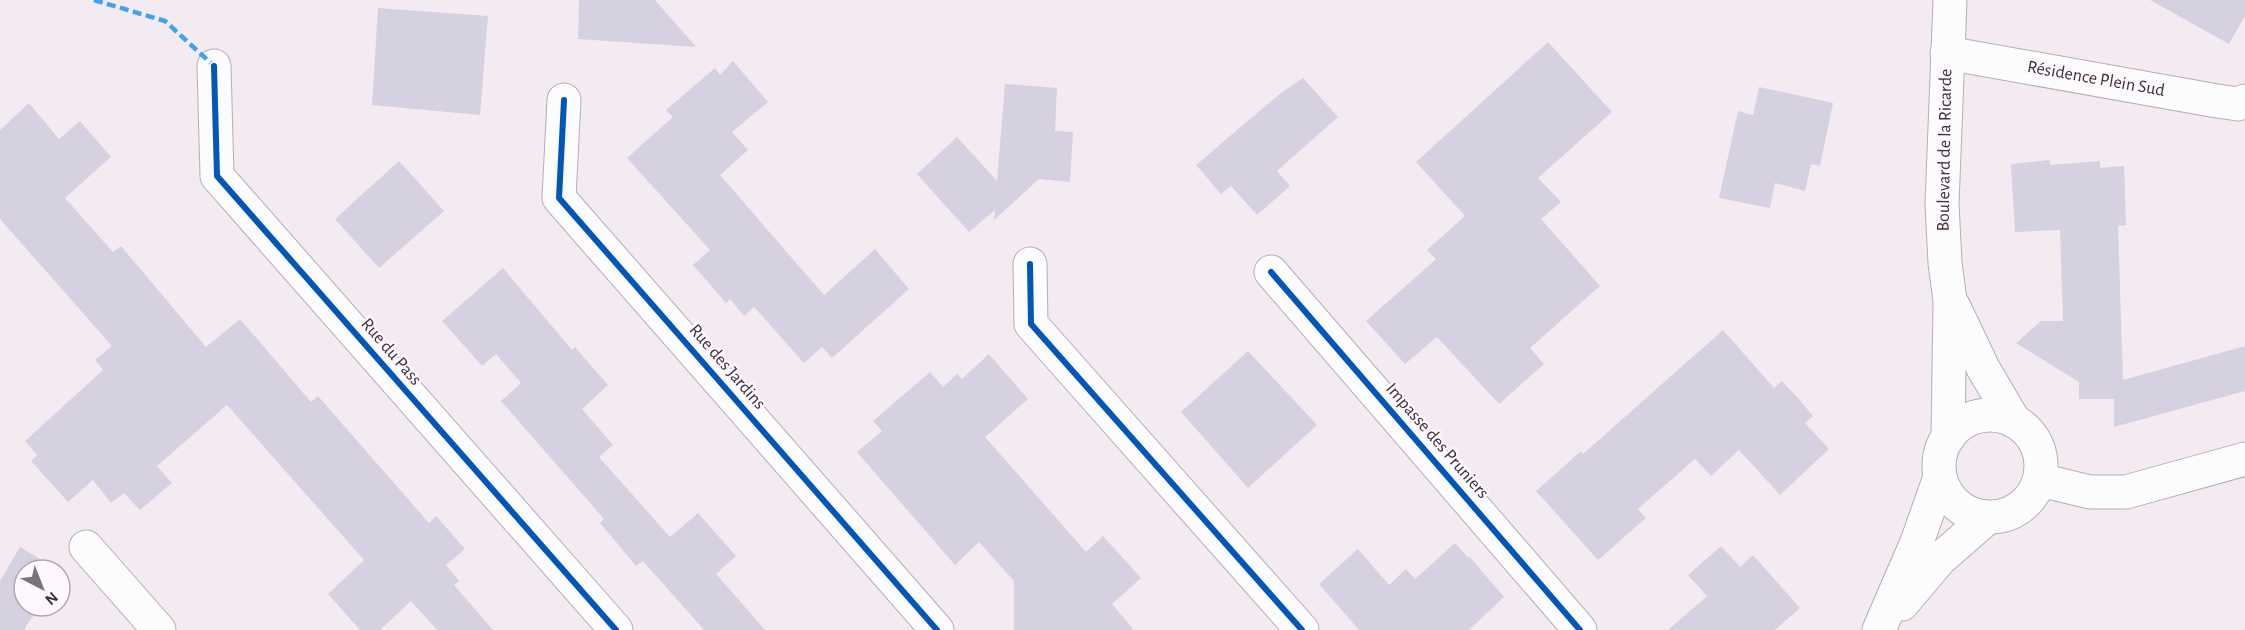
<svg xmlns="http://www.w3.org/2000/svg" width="2245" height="630" viewBox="0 0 2245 630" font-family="'Alegreya Sans',sans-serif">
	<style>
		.building { fill: #d6d1e0 }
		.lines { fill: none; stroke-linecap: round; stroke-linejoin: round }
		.minor-casing { stroke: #b5aeb4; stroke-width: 35 }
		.minor { stroke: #fdfcfd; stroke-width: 33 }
		.quiet { stroke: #3fa3ec; stroke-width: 4.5; stroke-dasharray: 9 4.5; stroke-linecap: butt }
		.cycleway-casing { stroke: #fef8fe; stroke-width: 10 }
		.cycleway { stroke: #0057b8; stroke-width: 6 }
		.labels { text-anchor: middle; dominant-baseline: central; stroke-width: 4.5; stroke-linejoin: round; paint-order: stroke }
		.street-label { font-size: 18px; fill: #393339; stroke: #fef8fe }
	</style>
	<rect width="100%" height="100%" fill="#f4eaf2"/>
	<g class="building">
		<path d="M579 0H655L696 47 578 39Z"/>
		<path d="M2150 0H2245V16L2229 44Z"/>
		<path d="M378 8 488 16 480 115 372 105Z"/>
		<path d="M1548 42 1612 112 1538 178 1561 202 1541 219 1600 286 1530 348 1544 364 1499 404 1437 337 1405 364 1366 321 1436 259 1427 250 1465 216 1416 162Z"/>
		<path d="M733 61 768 102 732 132 748 150 720 175 824 295 875 249 909 289 832 358 822 347 804 363 754 307 744 316 730 299 726 303 693 265 710 250 627 158 673 117 666 110 715 68 720 75Z"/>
		<path d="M1303 78 1338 117 1277 171 1290 186 1257 215 1231 186 1221 194 1196 165 1281 93Z"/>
		<path d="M1005 84 1057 88 1055 131 1073 132 1070 182 1039 179 994 220 995 210 969 232 917 174 957 137 997 181Z"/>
		<path d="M1759 87 1833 103 1820 166 1811 164 1805 191 1775 183 1770 208 1719 198 1738 111 1753 115Z"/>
		<path d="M29 103 59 139 80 121 111 157 65 198 113 252 121 246 206 347 240 319 311 402 318 396 429 523 436 516 465 549 446 565 459 581 454 585 493 630H437L411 601 380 630H360L328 594 364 560 227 405 157 466 172 483 140 510 124 493 111 503 93 480 68 502 31 461 37 455 25 441 103 370 95 360 112 346 0 219V130Z"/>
		<path d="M2050 160V165L2100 161V168L2124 166 2126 225 2118 226 2123 380 2245 346V391L2114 427V399H2079V382L2016 343 2041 321H2063L2060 230 2015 232 2011 164Z"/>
		<path d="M399 161 444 211 379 268 335 219Z"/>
		<path d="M503 268 572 350 575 347 608 385 582 409 613 445 599 457 670 537 698 513 736 556 716 574 765 630H704L643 561 636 566 600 523 604 519 501 401 521 383 496 354 482 366 442 321Z"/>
		<path d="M1723 330 1774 388 1782 381 1798 398 1813 416 1805 423 1829 449 1780 495 1739 450 1711 476 1695 459 1638 509 1646 518 1598 560 1536 491 1581 451 1583 454Z"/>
		<path d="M1248 351 1317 425 1248 488 1181 412Z"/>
		<path d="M989 354 1028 399 985 437 1086 552 1103 536 1141 578 1112 604 1134 630H1014V581L979 542 955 565 857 452 882 431 873 421 930 372 943 387 957 374 962 379Z"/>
		<path d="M1455 543 1468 558 1469 556 1504 597 1469 630H1359L1319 584 1358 549 1389 585 1406 569 1415 579Z"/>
		<path d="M1721 546 1740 567 1753 555 1800 608 1775 630H1668L1707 596 1688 575Z"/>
		<path d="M20 547 53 567V570H24V606H39L24 630H0V581Z"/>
	</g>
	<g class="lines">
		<defs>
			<g id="minor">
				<path d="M1947 53 2217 101 2238 104 2245 101"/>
				<path d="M214 66 217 176 616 630"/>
				<path d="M564 100 559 198 937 630"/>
				<path d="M1030 264 1031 324 1302 630"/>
				<path d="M1271 272 1580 630"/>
				<path d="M1954 307 1983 368 2014 421"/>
				<circle cx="1990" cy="466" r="51"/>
				<path d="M1948 438 1950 300 1945 263 1942 204 1950 0"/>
				<path d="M2040 480 2090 492H2126L2245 459"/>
				<path d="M86 547 159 630"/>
				<path d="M1902 604 1940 559 1987 518"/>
				<path d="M1879 630 1917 542 1940 477"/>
			</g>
		</defs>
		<use href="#minor" class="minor-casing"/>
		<use href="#minor" class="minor"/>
		<path class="quiet" d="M94 0 165 21 214 66"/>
		<defs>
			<g id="cycleway">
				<path d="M214 66 217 176 616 630"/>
				<path d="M564 100 559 198 937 630"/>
				<path d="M1030 264 1031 324 1302 630"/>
				<path d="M1271 272 1580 630"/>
			</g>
		</defs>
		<use href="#cycleway" class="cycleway-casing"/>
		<use href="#cycleway" class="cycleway"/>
	</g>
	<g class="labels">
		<g class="street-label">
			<text transform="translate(2096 79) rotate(10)">Résidence Plein Sud</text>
			<text transform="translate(1945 150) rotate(-89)">Boulevard de la Ricarde</text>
			<text transform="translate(391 352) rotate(49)">Rue du Pass</text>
			<text transform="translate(727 367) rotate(49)">Rue des Jardins</text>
			<text transform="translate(1437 441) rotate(49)">Impasse des Pruniers</text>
		</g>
	</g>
	<g transform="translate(42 588) rotate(138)"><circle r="28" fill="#fef8fe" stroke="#afa9af" stroke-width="1.5"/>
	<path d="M0-4.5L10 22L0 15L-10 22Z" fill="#7a737a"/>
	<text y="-9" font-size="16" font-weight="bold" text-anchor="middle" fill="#393339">N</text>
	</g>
</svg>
